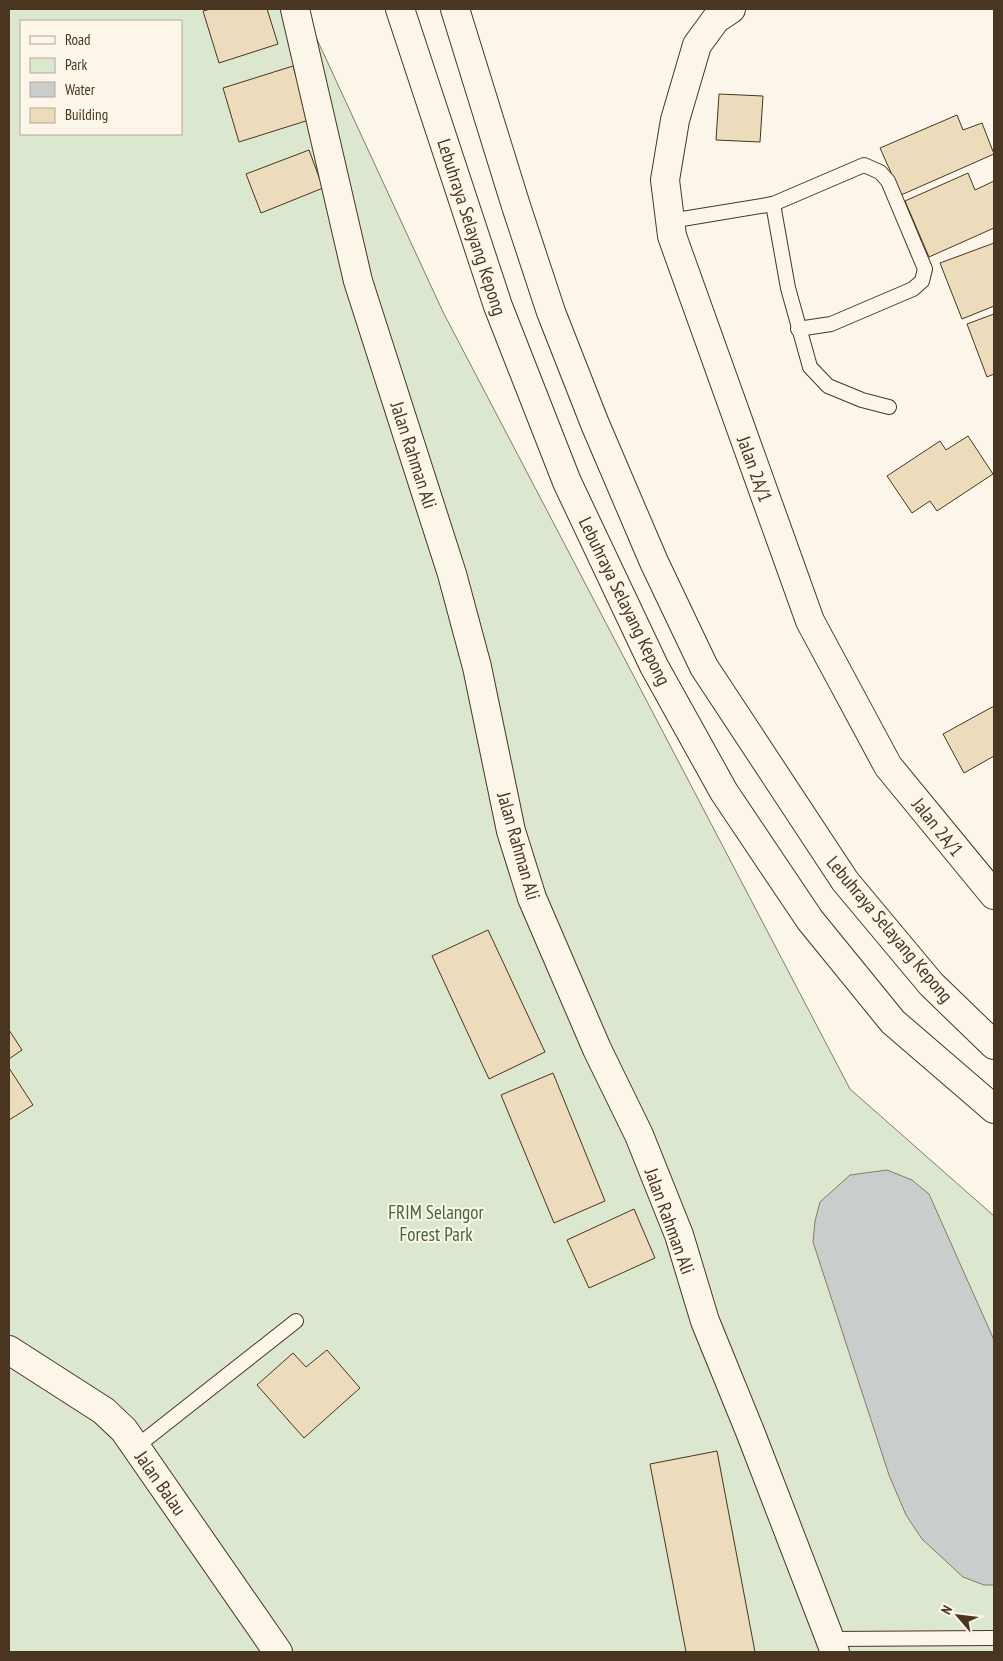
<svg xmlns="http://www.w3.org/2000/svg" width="1003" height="1661" viewBox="0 0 1003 1661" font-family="'PT Sans Narrow',sans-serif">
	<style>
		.green { fill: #dce7d0; stroke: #887966; fill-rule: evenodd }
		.water { fill: #c9cecd; stroke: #887966 }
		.building { fill: #ecdcbc; stroke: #4a3520 }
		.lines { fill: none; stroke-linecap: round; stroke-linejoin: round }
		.service-casing { stroke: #4a3520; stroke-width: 16 }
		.minor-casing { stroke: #4a3520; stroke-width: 30 }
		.primary-casing { stroke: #4a3520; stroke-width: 30 }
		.service { stroke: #fbf6e9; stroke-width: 14 }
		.minor { stroke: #fbf6e9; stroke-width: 28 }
		.primary { stroke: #fbf6e9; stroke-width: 28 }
		.labels { text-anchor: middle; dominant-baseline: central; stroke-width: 4; stroke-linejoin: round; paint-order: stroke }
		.street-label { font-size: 19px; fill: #4a3520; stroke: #fbf6e9 }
		.park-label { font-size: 19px; fill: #436837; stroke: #fbf6e9 }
	</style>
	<rect width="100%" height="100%" fill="#fbf6e9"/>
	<path class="green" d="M9 9H303L443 312 850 1089 994 1216V1652H9ZM21 21H181V134H21Z"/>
	<path class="water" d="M887 1170 912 1180 929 1194 994 1340V1585H984L963 1577 922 1539 906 1515 889 1475 813 1242 815 1221 820 1202 850 1175Z"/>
	<g class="building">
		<path d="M211 9H267L278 44 219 63 203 11Z"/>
		<path d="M293 66 309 120 239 142 223 88Z"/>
		<path d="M719 94 763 96 760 142 716 140Z"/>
		<path d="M957 115 963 130 982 123 994 154 901 195 880 148Z"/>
		<path d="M309 150 323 188 261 213 246 174Z"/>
		<path d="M968 173 975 190 994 181V228L929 257 905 201Z"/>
		<path d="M994 243V306L962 319 940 263Z"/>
		<path d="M994 314V374L987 377 967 324Z"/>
		<path d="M968 436 993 474 937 511 930 501 912 513 887 476 940 441 946 450Z"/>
		<path d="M994 706V756L964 773 943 734Z"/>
		<path d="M488 930 545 1052 489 1079 432 956Z"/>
		<path d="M9 1030 22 1050 9 1059Z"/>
		<path d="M9 1068 33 1105 9 1120Z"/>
		<path d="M553 1073 605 1201 554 1223 501 1095Z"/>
		<path d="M634 1209 655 1258 589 1288 567 1240Z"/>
		<path d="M327 1350 360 1388 304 1438 257 1385 293 1353 306 1367Z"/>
		<path d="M717 1451 755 1652H686L650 1464Z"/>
	</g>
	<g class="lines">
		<defs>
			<g id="service">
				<path d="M773 204 788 288 810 367 828 386 862 400 889 407"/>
				<path d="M670 221 773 204 864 165 880 172 888 181 925 269 922 281 913 289 831 324 798 329"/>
				<path d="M136 1447 296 1321"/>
				<path d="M830 1639 994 1638"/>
			</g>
			<g id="minor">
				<path d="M295 9 358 281 452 574 477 667 511 831 532 898 597 1049 639 1135 679 1235 705 1321 751 1434 835 1652"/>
				<path d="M731 9 716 19 697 45 675 120 665 180 672 236 810 621 888 766 994 895"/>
				<path d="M9 1350 104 1411 124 1430 278 1652"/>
			</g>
			<g id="primary">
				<path d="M400 9 498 306 567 482 654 666 724 792 810 920 893 1022 994 1109"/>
				<path d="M455 9 516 206 551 312 595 424 654 562 704 667 845 881 931 984 994 1045"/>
			</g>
		</defs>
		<use href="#service" class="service-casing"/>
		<use href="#minor" class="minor-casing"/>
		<use href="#primary" class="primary-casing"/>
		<use href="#service" class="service"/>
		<use href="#minor" class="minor"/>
		<use href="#primary" class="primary"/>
	</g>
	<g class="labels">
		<g class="street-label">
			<text transform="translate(472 227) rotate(72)">Lebuhraya Selayang Kepong</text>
			<text transform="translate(414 455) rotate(72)">Jalan Rahman Ali</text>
			<text transform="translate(755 469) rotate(70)">Jalan 2A/1</text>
			<text transform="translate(625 601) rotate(64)">Lebuhraya Selayang Kepong</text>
			<text transform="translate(938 827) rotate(51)">Jalan 2A/1</text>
			<text transform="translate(519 846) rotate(74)">Jalan Rahman Ali</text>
			<text transform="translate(890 929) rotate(50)">Lebuhraya Selayang Kepong</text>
			<text transform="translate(670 1221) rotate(70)">Jalan Rahman Ali</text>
			<text transform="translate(161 1483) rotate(55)">Jalan Balau</text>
		</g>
		<g class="park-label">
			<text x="436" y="1212">FRIM Selangor<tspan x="436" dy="22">Forest Park</tspan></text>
		</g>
	</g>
	<rect width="1003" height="1661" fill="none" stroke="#4a3520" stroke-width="20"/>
	<rect x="20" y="20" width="162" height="115" fill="#fbf6e9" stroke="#b4a999"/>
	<rect x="30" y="36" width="25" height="8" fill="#fbf6e9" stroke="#b4a999"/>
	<text x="65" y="45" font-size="15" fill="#4a3520">Road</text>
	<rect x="30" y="58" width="25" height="15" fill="#dce7d0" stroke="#b4a999"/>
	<text x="65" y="70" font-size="15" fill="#4a3520">Park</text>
	<rect x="30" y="82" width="25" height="15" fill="#c9cecd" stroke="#b4a999"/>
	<text x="65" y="95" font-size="15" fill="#4a3520">Water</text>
	<rect x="30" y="108" width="25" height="15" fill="#ecdcbc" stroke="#b4a999"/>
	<text x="65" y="120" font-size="15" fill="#4a3520">Building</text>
	<g transform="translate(958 1616) rotate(298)" stroke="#fbf6e9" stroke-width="4" paint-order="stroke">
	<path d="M0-4L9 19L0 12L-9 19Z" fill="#4a3520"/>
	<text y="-8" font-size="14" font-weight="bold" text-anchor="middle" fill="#4a3520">N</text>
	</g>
</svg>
